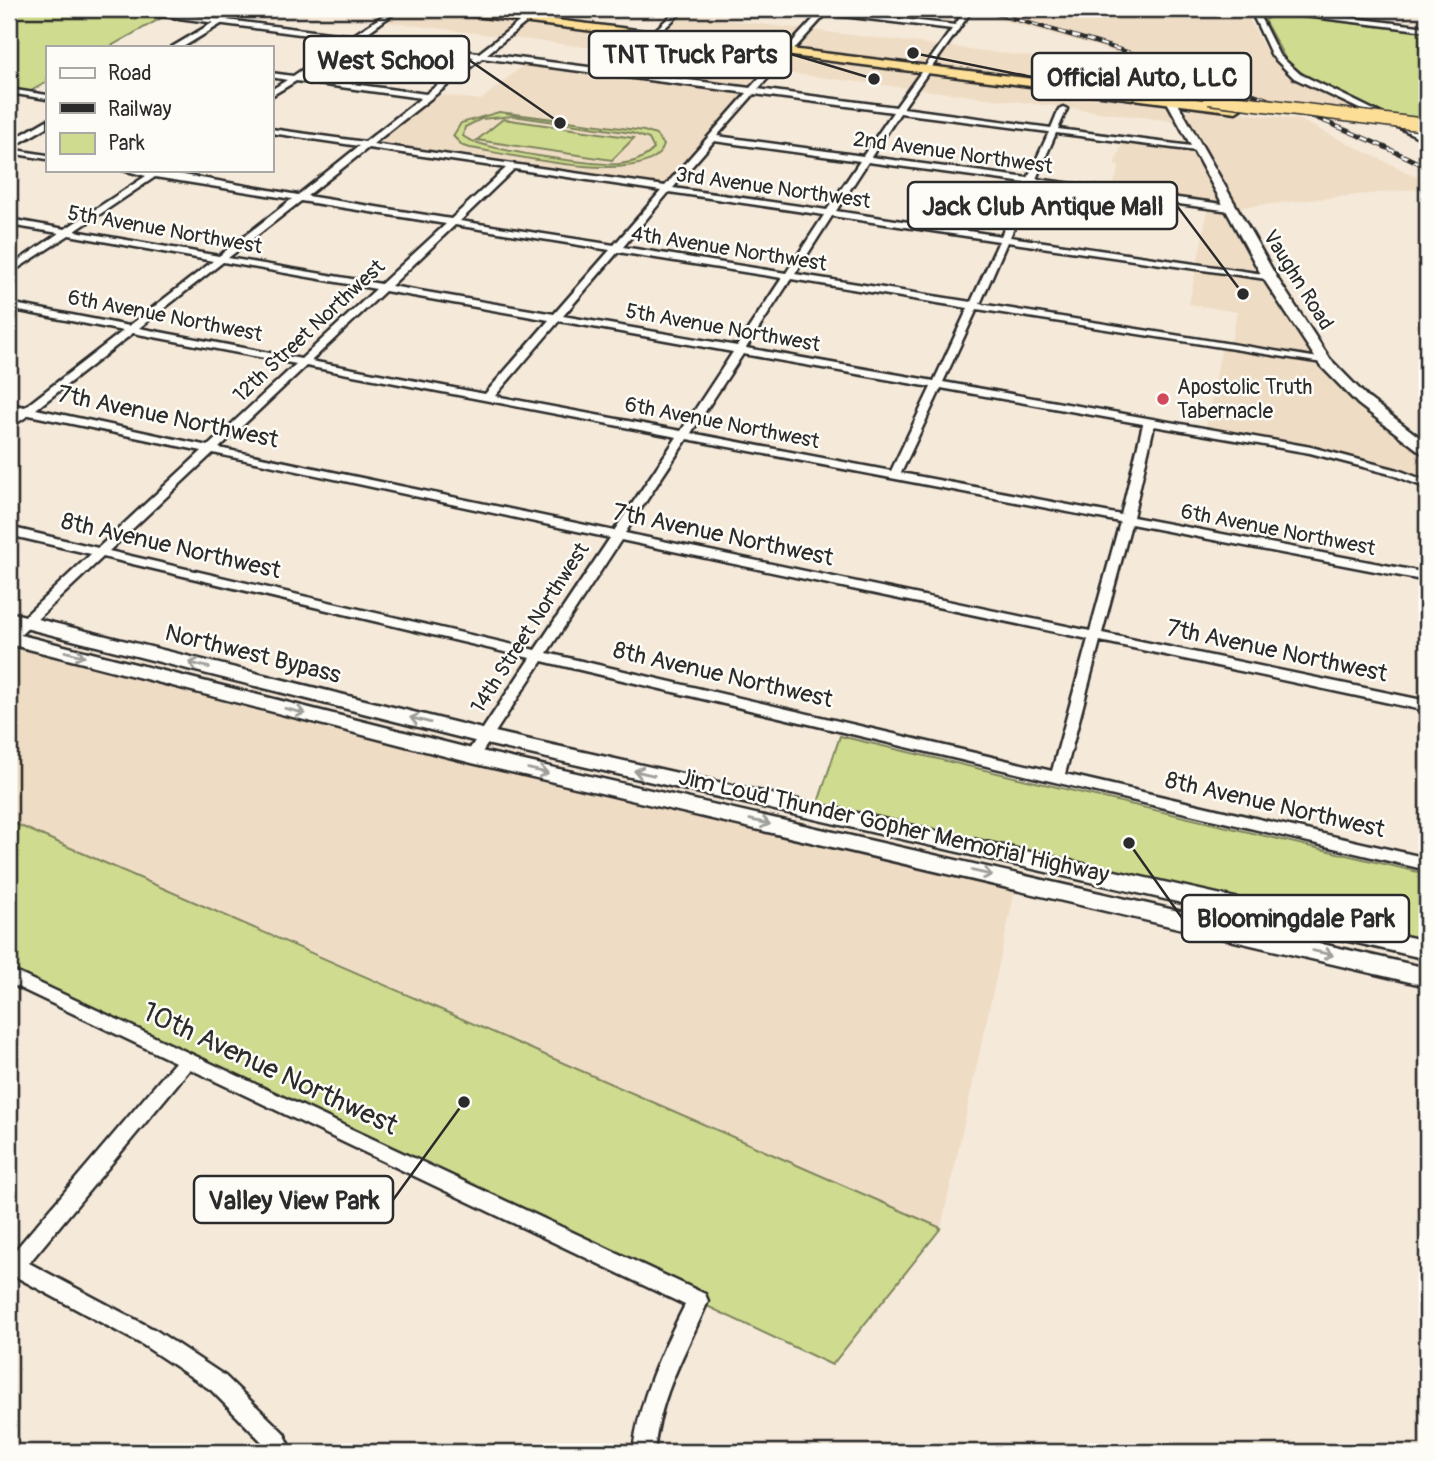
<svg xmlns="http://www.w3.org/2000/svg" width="1436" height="1461" viewBox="0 0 1436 1461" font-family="Pangolin,sans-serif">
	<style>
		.built { fill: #efdcc4 }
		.green { fill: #cfdc8f; stroke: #7d845d; stroke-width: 2; fill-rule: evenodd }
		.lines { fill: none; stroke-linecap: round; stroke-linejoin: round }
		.minor-casing { stroke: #2b2b2b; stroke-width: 5 }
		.tertiary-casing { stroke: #2b2b2b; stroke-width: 5 }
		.secondary-casing { stroke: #2b2b2b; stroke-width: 5 }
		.trunk-casing { stroke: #2b2b2b; stroke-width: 5 }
		.minor { fill: #fdfcf7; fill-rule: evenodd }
		.tertiary { fill: #fdfcf7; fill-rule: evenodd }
		.secondary { fill: #fdfcf7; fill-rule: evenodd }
		.trunk { fill: #fcde96; fill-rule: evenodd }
		.rail-casing { stroke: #2b2b2b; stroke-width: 4.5 }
		.rail { stroke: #fdfcf7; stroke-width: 2.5; stroke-dasharray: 7; stroke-linecap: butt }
		.trunk-bridge-casing { stroke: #2b2b2b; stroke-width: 15; stroke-linecap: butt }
		.trunk-bridge { stroke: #fcde96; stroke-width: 12 }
		.oneway { stroke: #9e9e9b }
		.poi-dot { fill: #d1495b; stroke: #fdfcf7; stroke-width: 2.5 }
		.labels { text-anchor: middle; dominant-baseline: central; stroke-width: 5; stroke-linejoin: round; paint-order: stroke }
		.far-street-label { font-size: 21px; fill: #2b2b2b; stroke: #fdfcf7 }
		.far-poi-label { font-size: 21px; fill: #2b2b2b; stroke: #fdfcf7; text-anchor: start }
		.street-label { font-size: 24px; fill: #2b2b2b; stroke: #fdfcf7 }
		.near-street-label { font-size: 28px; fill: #2b2b2b; stroke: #fdfcf7 }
		.leader { fill: none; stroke: #2b2b2b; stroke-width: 2.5 }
		.callout-dot { fill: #2b2b2b; stroke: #fdfcf7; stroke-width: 2.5 }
		.callout { fill: #fdfcf7; stroke: #2b2b2b; stroke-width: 2.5 }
		.callout-label { font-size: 26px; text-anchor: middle; font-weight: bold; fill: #2b2b2b }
	</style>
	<rect width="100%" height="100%" fill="#f5e9d9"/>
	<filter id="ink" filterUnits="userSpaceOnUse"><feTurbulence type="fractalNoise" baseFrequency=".0143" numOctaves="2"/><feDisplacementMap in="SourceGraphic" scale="14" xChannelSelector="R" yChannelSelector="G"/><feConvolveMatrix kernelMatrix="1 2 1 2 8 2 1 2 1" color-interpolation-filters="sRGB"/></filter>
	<g filter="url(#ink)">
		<g class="built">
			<path d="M397 9H442L1161 99 1179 121 1177 112 1202 108 1300 120 1427 182V188L1231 208 1325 362 1414 441 1427 450V485L1394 472 1349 460 1205 432 1222 346 1230 347 1237 312 1189 304 1209 205 1111 192 1120 166 1114 165 1124 140 1196 149 1180 122 770 71 667 190 367 145 432 94 481 100 527 62 613 73 632 53 379 21Z"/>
			<path d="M960 9H1244L1264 48 1288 74 1371 116 1242 98 1093 45Z"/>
			<path d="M676 14 1085 63 1076 82 658 31Z"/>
			<path d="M9 638 472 756 1017 882 941 1228 9 821Z"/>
		</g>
		<g class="green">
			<path d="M9 9H103L163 17 109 47H47V82L29 92 9 89Z"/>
			<path d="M1277 13 1427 31V122L1392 119 1307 77 1286 60 1264 20Z"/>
			<path d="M499 112 644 131 656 135 664 145C651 190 505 153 470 148L463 146 453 136 461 123ZM513 116 632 133 649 139 654 149C644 159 633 163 619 164 595 166 480 150 463 136L465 127 481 119Z"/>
			<path d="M503 119 634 138 612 160 477 140Z"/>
			<path d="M840 736 1427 874V941L815 812Z"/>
			<path d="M9 821 941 1228 832 1365 9 977Z"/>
		</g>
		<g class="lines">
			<defs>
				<g id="minor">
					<path d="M122 9H139L352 36 393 9H400L360 38 479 53 536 9H543L487 54 612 70 678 9H685L619 71 750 88 819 13 795 9H830L829 11 955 25 963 13 962 11 965 9 970 13 903 108 1051 128 1059 109 1063 107 1067 109 1058 129 1199 147 1200 149 1196 151 1056 133 1036 179 1230 205 1234 208 1230 211 1033 184 1010 237 1270 275 1275 278 1273 280 1007 242 980 304 1325 359 1330 362 1329 364 977 309 943 382 1311 447 1398 470 1427 481V488L1390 474 1310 453 1154 426 1133 517 1427 573V581L1131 524 1102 633 1427 701V711L1100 641 1065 774 1427 858V870L542 661 477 760 472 761 465 756 530 658 103 557 14 641 9 642V631L91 554 9 535V527L98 548 202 451 29 415 9 428V420L18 412 9 410V404L25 407 123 331 9 309V303L129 326 213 261 69 235 9 274V267L59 233 9 225V219L65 229 146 176 123 170H155L298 195 359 146 271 133V129L365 142 421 98 296 81 271 96V90L287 80 271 77V73L293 76 346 40 125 11ZM826 14 952 29 896 107 758 89ZM354 41 474 57 426 94 301 77ZM482 58 747 93 665 186 373 144ZM754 94 893 112 863 156 717 136ZM900 113 1049 132 1028 178 871 157ZM714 141 860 161 827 210 673 188ZM368 148 506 168 451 219 307 196ZM868 162 1025 183 1001 236 836 211ZM514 169 661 191 614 245 460 221ZM155 177 292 199 219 256 75 231ZM669 192 824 215 786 273 623 247ZM301 201 446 224 381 284 228 258ZM832 216 999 241 971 302 795 274ZM455 225 610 250 554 314 391 286ZM618 252 782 278 737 346 563 316ZM223 262 376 289 301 359 139 328ZM791 279 968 308 934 381 746 348ZM385 291 549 320 485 394 311 361ZM559 321 733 352 681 431 495 396ZM133 333 296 364 208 446 36 409ZM743 354 931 387 891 471 691 433ZM306 366 677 437 614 531 219 448ZM941 388 1143 424 1121 515 901 473ZM687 439 1120 522 1090 631 625 533ZM213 453 610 538 535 650 109 551ZM621 540 1088 639 1052 771 547 653Z"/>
					<path d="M1250 9H1256L1279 55 1300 74 1427 136V141L1294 78 1272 56Z"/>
					<path d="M1261 9H1279L1427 27V31L1264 11Z"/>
					<path d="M9 89 47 95V99L9 93Z"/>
					<path d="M9 149 47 155V159L9 153Z"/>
					<path d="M9 969 705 1294 708 1301C685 1355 661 1391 654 1452H633C639 1399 661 1352 685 1305L190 1069 29 1263 157 1331 225 1376 284 1433 293 1452H272L211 1390 143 1345 9 1273V1254L11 1255 175 1062 9 983Z"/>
				</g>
				<g id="tertiary">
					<path d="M236 9H246L183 47H172Z"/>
					<path d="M47 120V127L9 149V142Z"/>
				</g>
				<g id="secondary">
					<path d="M1171 97 1176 100 1277 278 1330 359 1368 398 1427 443V455L1422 453 1358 404 1320 365 1263 278 1166 100Z"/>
					<path d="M9 612 486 730 1427 941V959L486 744 9 624Z"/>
					<path d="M9 632 472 749 1427 968V986L472 763 9 644Z"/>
				</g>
				<path id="trunk" d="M436 9H467L1236 104 1242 108 1236 112 442 12Z"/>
			</defs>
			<use href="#minor" class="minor-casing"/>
			<use href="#tertiary" class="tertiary-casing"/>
			<use href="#secondary" class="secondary-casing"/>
			<use href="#trunk" class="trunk-casing"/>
			<use href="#minor" class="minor"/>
			<use href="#tertiary" class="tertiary"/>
			<use href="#secondary" class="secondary"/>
			<use href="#trunk" class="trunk"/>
			<defs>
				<g id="rail">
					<path d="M978 9C1129 50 1286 98 1427 167"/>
					<path d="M1153 9 1157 11"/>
				</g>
			</defs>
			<use href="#rail" class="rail-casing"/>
			<use href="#rail" class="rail"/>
			<defs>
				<path id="trunk-bridge" d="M1209 98 1418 124"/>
			</defs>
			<use href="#trunk-bridge" class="trunk-bridge-casing"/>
			<use href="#trunk-bridge" class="trunk-bridge"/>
		</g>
		<defs><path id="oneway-shaft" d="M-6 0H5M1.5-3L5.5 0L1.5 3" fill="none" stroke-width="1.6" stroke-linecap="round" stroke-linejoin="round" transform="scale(1.75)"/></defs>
		<g class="oneway">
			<use href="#oneway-shaft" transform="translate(75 654) rotate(14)"/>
			<use href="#oneway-shaft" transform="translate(199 665) rotate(-166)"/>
			<use href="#oneway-shaft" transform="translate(295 711) rotate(14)"/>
			<use href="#oneway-shaft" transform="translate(420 720) rotate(-166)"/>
			<use href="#oneway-shaft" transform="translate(538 771) rotate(13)"/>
			<use href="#oneway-shaft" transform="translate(644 773) rotate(-167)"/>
			<use href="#oneway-shaft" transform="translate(760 822) rotate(13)"/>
			<use href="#oneway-shaft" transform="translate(982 873) rotate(13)"/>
			<use href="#oneway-shaft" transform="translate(1323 953) rotate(13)"/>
		</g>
	</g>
	<circle class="poi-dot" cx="1163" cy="399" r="7"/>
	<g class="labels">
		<g class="far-street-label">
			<text transform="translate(953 153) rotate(8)">2nd Avenue Northwest</text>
			<text transform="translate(773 188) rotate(8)">3rd Avenue Northwest</text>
			<text transform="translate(165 230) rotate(10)">5th Avenue Northwest</text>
			<text transform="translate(729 249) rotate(9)">4th Avenue Northwest</text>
			<text transform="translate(1298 280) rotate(58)">Vaughn Road</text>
			<text transform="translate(165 316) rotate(11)">6th Avenue Northwest</text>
			<text transform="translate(723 328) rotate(10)">5th Avenue Northwest</text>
			<text transform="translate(309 331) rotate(-43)">12th Street Northwest</text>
			<text transform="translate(722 423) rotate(11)">6th Avenue Northwest</text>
			<text transform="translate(1278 530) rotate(11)">6th Avenue Northwest</text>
			<text transform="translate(530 628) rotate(-57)">14th Street Northwest</text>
		</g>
		<g class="far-poi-label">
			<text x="1177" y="387">Apostolic Truth<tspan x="1177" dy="24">Tabernacle</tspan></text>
		</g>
		<g class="street-label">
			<text transform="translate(168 417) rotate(12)">7th Avenue Northwest</text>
			<text transform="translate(723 535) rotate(12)">7th Avenue Northwest</text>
			<text transform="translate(171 546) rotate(13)">8th Avenue Northwest</text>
			<text transform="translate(1277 651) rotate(12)">7th Avenue Northwest</text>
			<text transform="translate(253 654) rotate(14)">Northwest Bypass</text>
			<text transform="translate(723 675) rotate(13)">8th Avenue Northwest</text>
			<text transform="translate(1275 805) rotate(13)">8th Avenue Northwest</text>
			<text transform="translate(894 826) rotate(13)">Jim Loud Thunder Gopher Memorial Highway</text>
		</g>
		<g class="near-street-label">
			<text transform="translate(270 1069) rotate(25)">10th Avenue Northwest</text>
		</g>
	</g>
	<path class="leader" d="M874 79L791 54M560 123L469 60M913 53L1032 77M1243 294L1177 206M1129 843L1182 918M464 1102L393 1200"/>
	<g class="callout-dot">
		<circle cx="874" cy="79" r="7"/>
		<circle cx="560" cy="123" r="7"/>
		<circle cx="913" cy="53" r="7"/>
		<circle cx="1243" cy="294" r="7"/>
		<circle cx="1129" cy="843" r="7"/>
		<circle cx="464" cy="1102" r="7"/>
	</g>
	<g class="callout">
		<rect x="589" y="31" width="202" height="47" rx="7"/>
		<rect x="304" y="36" width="165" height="47" rx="7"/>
		<rect x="1032" y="53" width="219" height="47" rx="7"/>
		<rect x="908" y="182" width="269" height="47" rx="7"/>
		<rect x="1182" y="895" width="227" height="47" rx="7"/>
		<rect x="194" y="1176" width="199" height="47" rx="7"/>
	</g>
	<g class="callout-label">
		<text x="690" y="63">TNT Truck Parts</text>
		<text x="386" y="69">West School</text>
		<text x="1142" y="86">Official Auto, LLC</text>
		<text x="1043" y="215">Jack Club Antique Mall</text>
		<text x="1296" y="927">Bloomingdale Park</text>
		<text x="294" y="1209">Valley View Park</text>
	</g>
	<rect width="1436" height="1461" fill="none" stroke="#fdfcf7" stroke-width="35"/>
	<rect x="18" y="18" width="1401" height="1426" fill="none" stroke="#2b2b2b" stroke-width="2.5" filter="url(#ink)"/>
	<rect x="46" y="46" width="228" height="126" fill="#fdfcf7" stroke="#a9a8a5" stroke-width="2"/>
	<rect x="60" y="68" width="35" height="10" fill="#fdfcf7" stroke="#a9a8a5" stroke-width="2"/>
	<text x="108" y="80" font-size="21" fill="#2b2b2b">Road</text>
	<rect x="60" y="103" width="35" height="10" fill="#2b2b2b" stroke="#a9a8a5" stroke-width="2"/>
	<text x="108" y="116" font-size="21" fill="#2b2b2b">Railway</text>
	<rect x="60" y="133" width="35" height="21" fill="#cfdc8f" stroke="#a9a8a5" stroke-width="2"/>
	<text x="108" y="150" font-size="21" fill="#2b2b2b">Park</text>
</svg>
